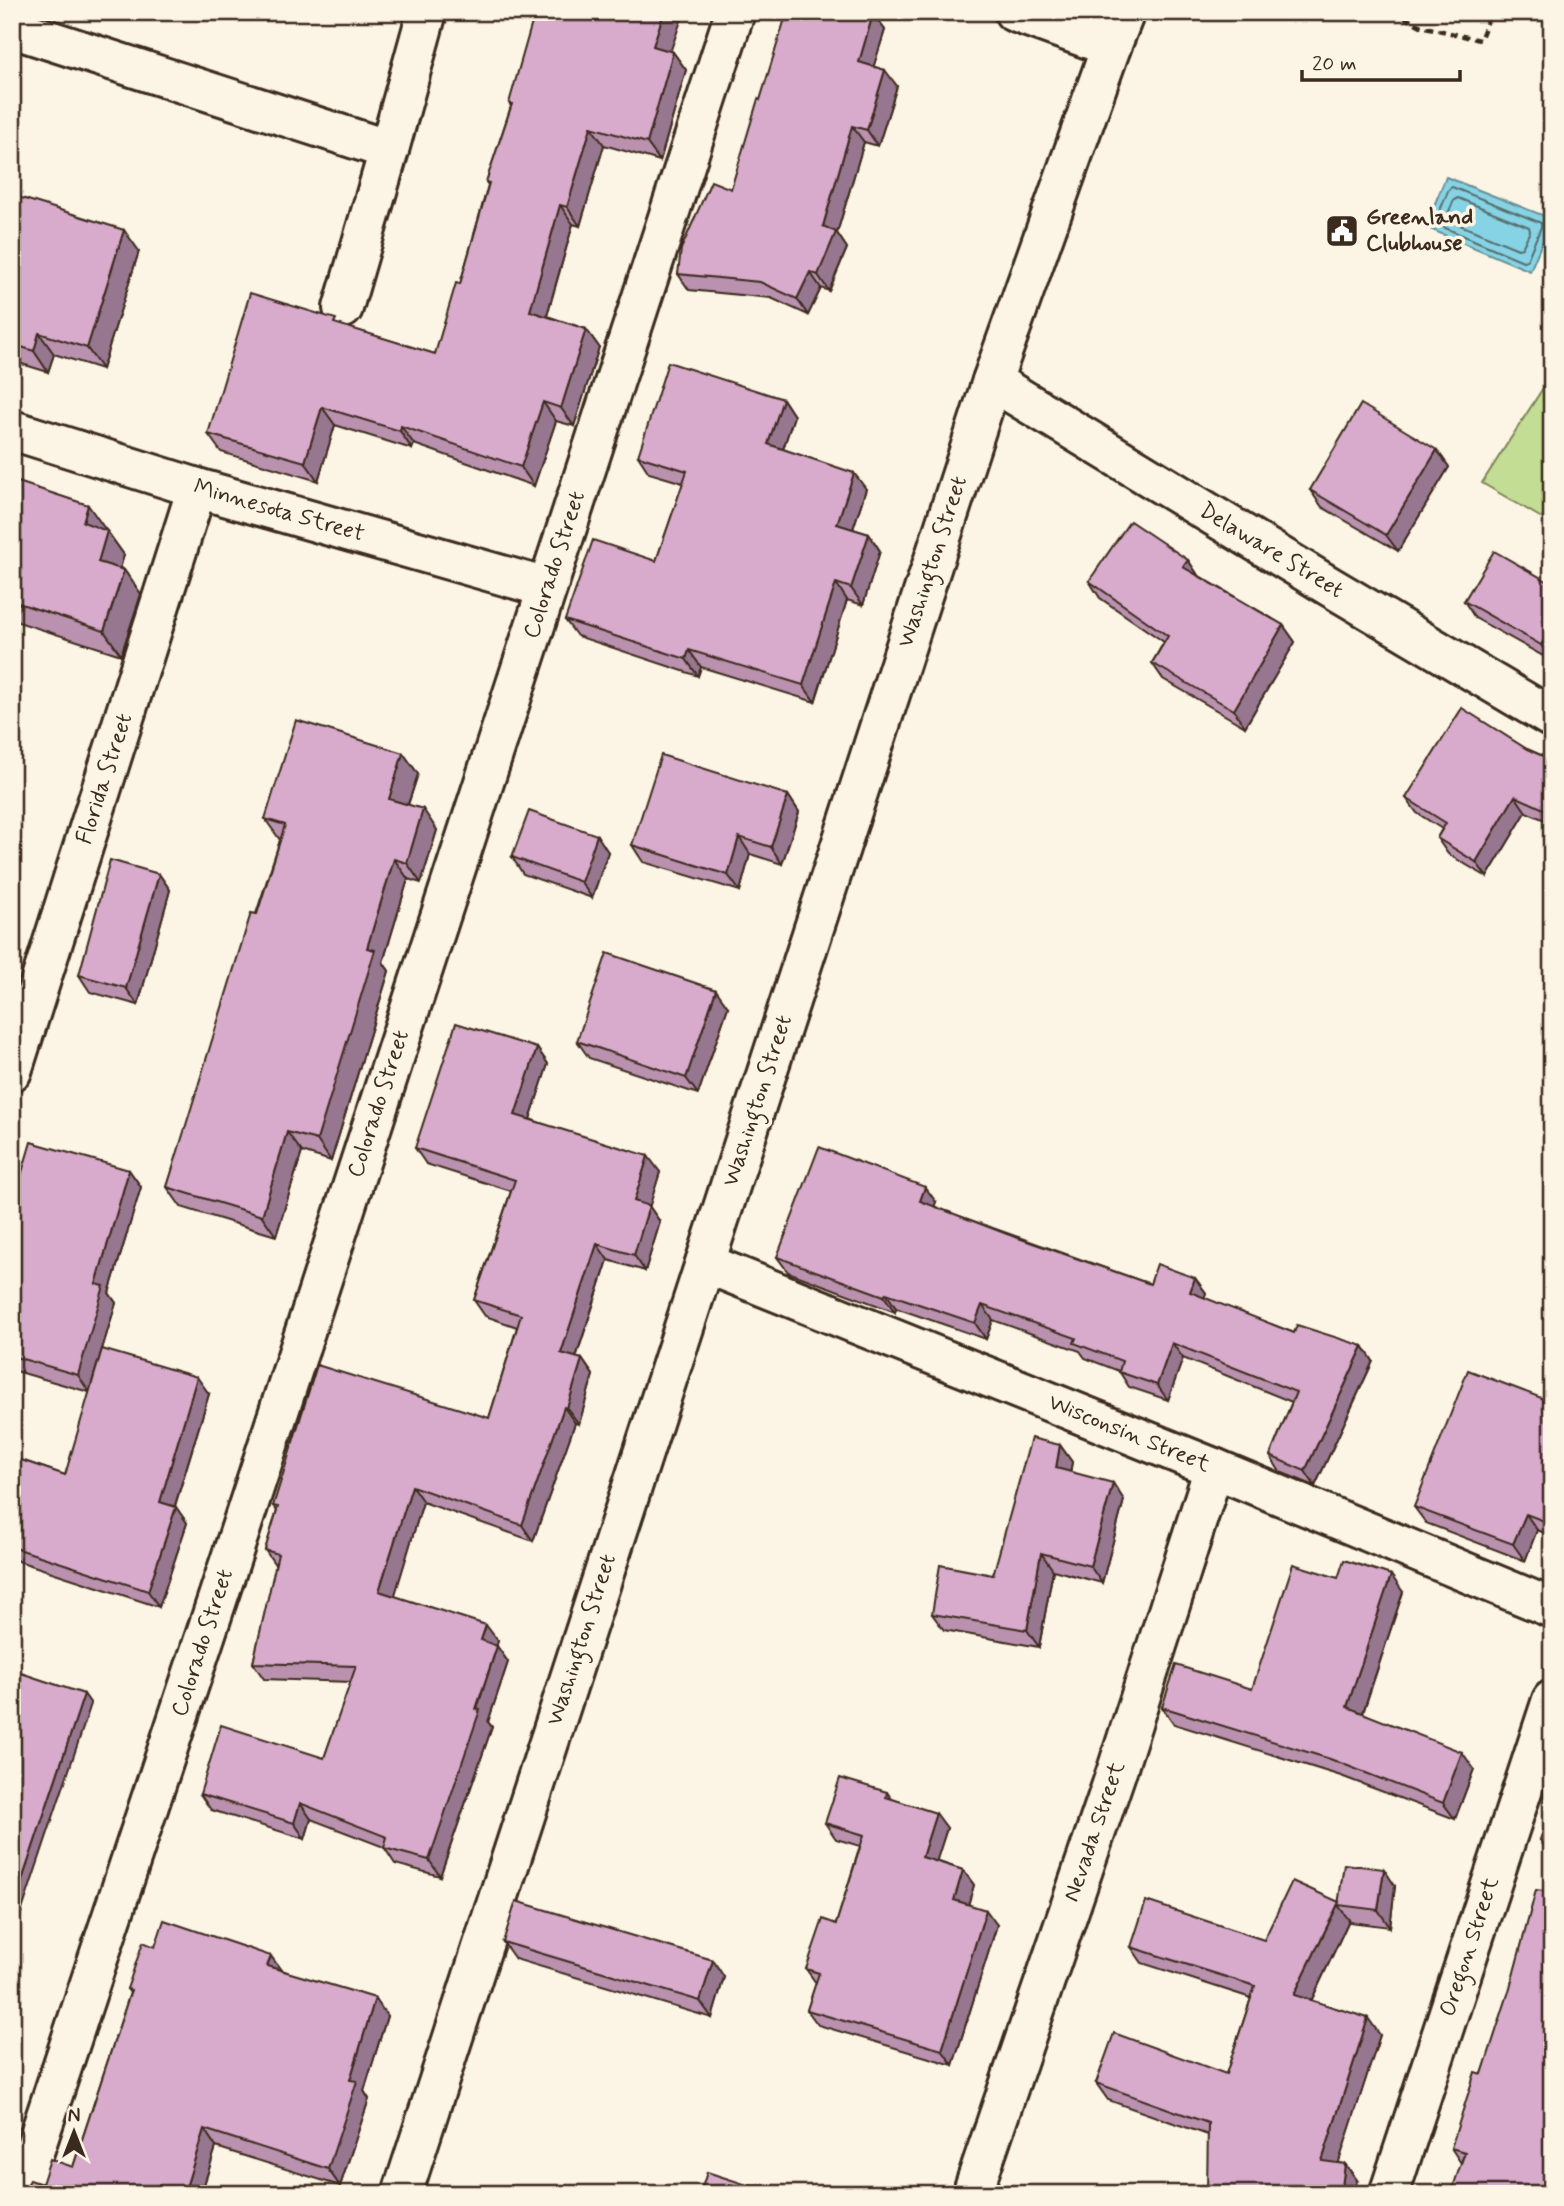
<svg xmlns="http://www.w3.org/2000/svg" width="1564" height="2206" viewBox="0 0 1564 2206" font-family="Mynerve,sans-serif">
	<style>
		.green { fill: #c3dd94; stroke: #7f8459; stroke-width: 2 }
		.water { fill: #85d3e4; stroke: #678f95; stroke-width: 2 }
		.lines { fill: none; stroke-linecap: round; stroke-linejoin: round }
		.shore { stroke: #596e6d; stroke-width: 2 }
		.minor-casing { stroke: #3b2a1e; stroke-width: 44 }
		.path { stroke: #3b2a1e; stroke-width: 4.5; stroke-dasharray: 7 5; stroke-linecap: butt }
		.minor { stroke: #fcf5e5; stroke-width: 38 }
		.wall { fill: #ba92af; stroke: #3b2a1e; stroke-width: 2 }
		.shaded-wall { fill: #97778f; stroke: #3b2a1e; stroke-width: 2 }
		.building { fill: #d8aacc; stroke: #3b2a1e; stroke-width: 2 }
		.labels { text-anchor: middle; dominant-baseline: central; stroke-width: 7; stroke-linejoin: round; paint-order: stroke }
		.poi-label { font-size: 23px; font-weight: bold; fill: #3b2a1e; stroke: #fcf5e5; text-anchor: start }
		.street-label { font-size: 23px; fill: #3b2a1e; stroke: #fcf5e5 }
	</style>
	<rect width="100%" height="100%" fill="#fcf5e5"/>
	<filter id="ink" filterUnits="userSpaceOnUse"><feTurbulence type="fractalNoise" baseFrequency=".0143" numOctaves="2"/><feDisplacementMap in="SourceGraphic" scale="14" xChannelSelector="R" yChannelSelector="G"/><feConvolveMatrix kernelMatrix="1 2 1 2 8 2 1 2 1" color-interpolation-filters="sRGB"/></filter>
	<g filter="url(#ink)">
		<path class="green" d="M1552 374V524L1482 483Z"/>
		<path class="water" d="M1446 177 1552 219 1530 271 1425 227Z"/>
		<g class="lines">
			<g class="shore">
				<path d="M1452 187 1541 223V227L1527 260 1523 261 1436 224V220L1449 189Z"/>
				<path d="M1458 198 1529 227 1530 231 1522 248 1518 249 1448 220 1447 216 1454 200Z"/>
			</g>
			<defs>
				<g id="minor">
					<path d="M1014 12 1111 47"/>
					<path d="M12 28 389 150 427 12"/>
					<path d="M343 308 389 150"/>
					<path d="M992 381 1329 586 1552 718"/>
					<path d="M12 430 197 488 547 588"/>
					<path d="M12 1071 197 488"/>
					<path d="M705 1263 1214 1468 1552 1608"/>
					<path d="M20 2194 240 1531 735 12"/>
					<path d="M402 2194 992 381 1111 47 1125 12"/>
					<path d="M972 2194 1117 1770 1214 1468"/>
					<path d="M1389 2194 1552 1700"/>
				</g>
			</defs>
			<use href="#minor" class="minor-casing"/>
			<path class="path" d="M1394 12 1421 26 1480 40 1491 12"/>
			<use href="#minor" class="minor"/>
		</g>
		<g class="wall">
			<path d="M873 14 885 30 873 67 897 86 878 146 864 142 837 233 847 248 829 291 821 288 808 315 771 298 689 290 678 274 731 189 760 100Z"/>
			<path d="M670 51 673 52 686 70 660 161 604 145 580 226 573 224 547 316 586 329 599 347 574 426 556 421 534 486 414 444 412 449 335 425 318 481 221 452 208 434 340 325 435 354 460 284 488 185 486 182 511 106 509 103Z"/>
			<path d="M12 195 139 251 102 369 54 354 48 372 12 361Z"/>
			<path d="M783 399 794 416 783 449 866 489 853 529 869 534 880 551 863 605 847 600 815 702 701 667 698 676 577 636 565 620 656 561 683 483 649 473 638 456Z"/>
			<path d="M1437 450 1449 467 1398 551 1322 507 1310 490Z"/>
			<path d="M12 480 105 529 104 530 107 531 124 555 120 568 124 570 141 594 121 655 18 622 12 614Z"/>
			<path d="M1188 560 1198 575 1283 625 1295 642 1245 727 1163 679 1152 663 1164 642 1100 598 1089 581Z"/>
			<path d="M1552 584V661L1475 618 1464 601Z"/>
			<path d="M1527 749 1552 760V823L1526 812 1487 877 1448 854 1437 838 1442 829 1417 813 1406 798Z"/>
			<path d="M403 753 418 774 408 805 437 830 421 883 408 879 383 962 389 971 331 1161 302 1152 276 1236 181 1207 167 1187 280 840 265 819Z"/>
			<path d="M788 795 799 812 782 864 750 854 740 891 643 862 632 845Z"/>
			<path d="M608 852 592 898 523 874 512 857Z"/>
			<path d="M159 874 170 890 138 1005 90 992 79 975Z"/>
			<path d="M728 1007 698 1094 589 1058 577 1041Z"/>
			<path d="M537 1048 548 1064 530 1119 660 1172 649 1206 660 1222 645 1271 608 1260 576 1358 582 1359 593 1375 579 1424 575 1423 533 1541 423 1502 394 1596 498 1641 496 1645 508 1662 488 1722 492 1727 440 1876 395 1864 384 1847 311 1819 305 1839 211 1810 200 1794 324 1758 351 1682 264 1679 253 1663 276 1566 265 1550 277 1511 273 1506 489 1418 517 1327 485 1316 474 1300 511 1191 426 1164 415 1148Z"/>
			<path d="M129 1170 141 1187 109 1293 116 1303 89 1392 12 1370V1206Z"/>
			<path d="M936 1202 934 1207 1150 1284 1195 1278 1206 1293 1204 1298 1294 1333 1363 1346 1373 1361 1315 1486 1280 1472 1270 1456 1292 1402 1183 1358 1168 1400 1129 1387 1119 1371 1085 1358 1080 1351 993 1320 986 1339 896 1308 895 1312 788 1272 777 1257Z"/>
			<path d="M209 1394 175 1506 187 1523 159 1607 12 1559V1457L65 1475Z"/>
			<path d="M1552 1402V1536L1537 1530 1525 1561 1426 1523 1414 1507Z"/>
			<path d="M1060 1445 1072 1462 1070 1472 1124 1500 1102 1583 1053 1570 1039 1647 944 1630 932 1614 993 1575Z"/>
			<path d="M1338 1578 1403 1592 1363 1713 1474 1769 1455 1819 1341 1776 1174 1724 1162 1707 1252 1689Z"/>
			<path d="M887 1792 892 1799 947 1828 936 1861 963 1870 974 1885 968 1904 997 1925 953 2065 818 2025 807 2010 816 1983 806 1969 836 1924 860 1846 836 1839 825 1823Z"/>
			<path d="M1552 1807V1857L1540 1840Z"/>
			<path d="M1395 1886 1390 1927 1350 1922 1349 1920 1311 2001 1380 2035 1338 2163 1345 2164 1357 2180 1208 2135 1108 2100 1096 2083 1226 2074 1251 1998 1142 1963 1131 1947 1264 1940 1339 1902Z"/>
			<path d="M1552 1892 1461 2163 1451 2148 1482 2074Z"/>
			<path d="M503 1942 724 1977 712 2018 515 1959Z"/>
			<path d="M155 1947 280 1969 387 2016 364 2091 369 2099 340 2186 216 2147 201 2194H20L73 2167 130 1993 127 1989Z"/>
		</g>
		<g class="shaded-wall">
			<path d="M664 12H684L666 64 653 46Z"/>
			<path d="M873 14 885 30 870 78 859 62Z"/>
			<path d="M673 52 686 70 660 161 647 143Z"/>
			<path d="M885 70 897 86 878 146 867 130Z"/>
			<path d="M852 126 864 142 837 233 847 248 829 291 818 275 823 226Z"/>
			<path d="M591 127 604 145 580 226 567 207Z"/>
			<path d="M560 205 573 224 543 329 530 311Z"/>
			<path d="M124 230 139 251 102 369 87 348Z"/>
			<path d="M810 272 821 288 808 315 797 299Z"/>
			<path d="M586 329 599 347 574 426 561 408Z"/>
			<path d="M39 333 54 354 48 372 34 351Z"/>
			<path d="M783 399 794 416 779 461 768 444Z"/>
			<path d="M543 402 556 421 534 486 521 467Z"/>
			<path d="M322 407 335 425 318 481 305 462Z"/>
			<path d="M401 426 414 444 412 449 400 431Z"/>
			<path d="M1437 450 1449 467 1398 551 1386 535Z"/>
			<path d="M854 473 866 489 849 541 837 524Z"/>
			<path d="M88 505 105 529 100 546 83 522Z"/>
			<path d="M107 531 124 555 115 586 98 562Z"/>
			<path d="M869 534 880 551 863 605 851 588Z"/>
			<path d="M1188 560 1199 577 1183 567Z"/>
			<path d="M124 570 141 594 121 655 104 631Z"/>
			<path d="M836 583 847 600 815 702 803 685Z"/>
			<path d="M1283 625 1295 642 1245 727 1234 710Z"/>
			<path d="M1552 627V660L1541 645Z"/>
			<path d="M689 650 701 667 698 676 686 659Z"/>
			<path d="M403 753 418 774 403 819 389 799Z"/>
			<path d="M788 795 799 812 782 864 771 847Z"/>
			<path d="M1515 796 1526 812 1487 877 1476 862Z"/>
			<path d="M1552 802V816L1548 811Z"/>
			<path d="M423 809 437 830 421 883 407 863Z"/>
			<path d="M597 835 608 852 592 898 581 882Z"/>
			<path d="M739 837 750 854 740 891 728 875Z"/>
			<path d="M394 859 408 879 383 962 389 971 331 1161 317 1140 367 948Z"/>
			<path d="M159 874 170 890 138 1005 126 988Z"/>
			<path d="M716 990 728 1007 698 1094 686 1078Z"/>
			<path d="M537 1048 548 1064 526 1131 515 1115Z"/>
			<path d="M287 1132 302 1152 276 1236 262 1216Z"/>
			<path d="M648 1156 660 1172 646 1218 634 1201Z"/>
			<path d="M129 1170 141 1187 109 1293 116 1303 89 1392 78 1375 96 1284Z"/>
			<path d="M925 1187 936 1202 930 1217 920 1201Z"/>
			<path d="M649 1206 660 1222 645 1271 634 1255Z"/>
			<path d="M597 1244 608 1260 572 1369 561 1353Z"/>
			<path d="M1195 1278 1206 1293 1201 1307 1190 1292Z"/>
			<path d="M886 1293 896 1308 895 1312 884 1296Z"/>
			<path d="M982 1305 993 1320 986 1339 975 1323Z"/>
			<path d="M1172 1343 1183 1358 1168 1400 1157 1385Z"/>
			<path d="M1363 1346 1373 1361 1315 1486 1305 1471Z"/>
			<path d="M582 1359 593 1375 579 1424 567 1408Z"/>
			<path d="M197 1377 209 1394 171 1518 160 1502Z"/>
			<path d="M564 1407 575 1423 533 1541 522 1525Z"/>
			<path d="M1060 1445 1072 1462 1068 1485 1056 1468Z"/>
			<path d="M1113 1483 1124 1500 1102 1583 1090 1566Z"/>
			<path d="M412 1486 423 1502 391 1608 379 1591Z"/>
			<path d="M176 1507 187 1523 159 1607 148 1591Z"/>
			<path d="M1526 1514 1537 1530 1525 1561 1513 1544Z"/>
			<path d="M1041 1553 1053 1570 1039 1647 1027 1630Z"/>
			<path d="M1391 1575 1403 1592 1359 1724 1347 1707Z"/>
			<path d="M486 1625 498 1641 493 1657 481 1640Z"/>
			<path d="M497 1646 508 1662 488 1722 492 1727 440 1876 429 1860Z"/>
			<path d="M84 1694 91 1704 13 1937 12 1935V1910Z"/>
			<path d="M1462 1752 1474 1769 1455 1819 1443 1803Z"/>
			<path d="M300 1803 311 1819 305 1839 294 1823Z"/>
			<path d="M936 1813 947 1828 933 1872 922 1857Z"/>
			<path d="M1384 1869 1395 1886 1390 1927 1378 1910Z"/>
			<path d="M963 1870 974 1885 965 1916 954 1900Z"/>
			<path d="M1339 1902 1338 1905 1349 1920 1306 2012 1294 1995Z"/>
			<path d="M986 1910 997 1925 953 2065 942 2050Z"/>
			<path d="M271 1956 283 1973 267 1966Z"/>
			<path d="M713 1960 724 1977 712 2018 700 2001Z"/>
			<path d="M375 1998 387 2016 364 2091 369 2099 340 2186 328 2169 350 2080Z"/>
			<path d="M1368 2018 1380 2035 1334 2177 1322 2161Z"/>
			<path d="M204 2129 216 2147 201 2194H184Z"/>
			<path d="M1345 2164 1357 2180 1355 2194H1341Z"/>
		</g>
		<g class="building">
			<path d="M535 12 560 19 563 12H664L653 46 673 52 647 143 591 127 567 207 560 205 530 311 586 329 561 408 543 402 521 467 401 426 400 431 322 407 305 462 208 434 250 293 336 319 334 323 435 354 456 283 460 284 489 183 486 182 512 104 509 103Z"/>
			<path d="M787 12H869L873 14 859 62 885 70 867 130 852 126 823 226 836 232 818 275 810 272 797 299 760 282 678 274 681 249 711 181 731 189 758 99 760 100Z"/>
			<path d="M12 195 124 230 87 348 39 333 34 351 12 344Z"/>
			<path d="M668 362 783 399 768 444 854 473 837 524 869 534 851 588 836 583 803 685 689 650 686 659 565 620 593 540 656 561 687 471 638 456Z"/>
			<path d="M1361 404 1437 450 1386 535 1310 490Z"/>
			<path d="M12 480 88 505 83 522 107 531 98 562 124 570 104 631 12 601Z"/>
			<path d="M1130 521 1188 560 1183 567 1283 625 1234 710 1152 663 1168 636 1089 581Z"/>
			<path d="M1494 551 1552 584V627L1541 645 1464 601Z"/>
			<path d="M1462 708 1527 749 1552 760V802L1548 811 1515 796 1476 862 1437 838 1446 823 1406 798Z"/>
			<path d="M296 720 403 753 389 799 423 809 407 863 394 859 367 948 375 950 317 1140 287 1132 262 1216 167 1187 251 913 257 914 285 825 265 819Z"/>
			<path d="M661 755 788 795 771 847 739 837 728 875 632 845Z"/>
			<path d="M529 811 597 835 581 882 512 857Z"/>
			<path d="M110 860 159 874 126 988 79 975Z"/>
			<path d="M607 953 716 990 686 1078 577 1041Z"/>
			<path d="M456 1023 537 1048 515 1115 648 1156 634 1201 649 1206 634 1255 597 1244 561 1353 582 1359 567 1408 564 1407 522 1525 412 1486 379 1591 486 1625 481 1640 497 1646 476 1709 480 1710 429 1860 384 1848 387 1837 300 1803 294 1823 200 1794 221 1725 324 1758 356 1666 253 1663 278 1554 265 1550 278 1507 273 1506 317 1365 489 1418 521 1315 474 1300 515 1180 415 1148Z"/>
			<path d="M31 1142 129 1170 96 1284 104 1286 78 1375 12 1356V1206Z"/>
			<path d="M819 1147 925 1187 920 1201 1007 1234 1150 1284 1157 1264 1195 1278 1190 1292 1294 1333 1297 1325 1363 1346 1305 1471 1270 1456 1296 1392 1172 1343 1157 1385 1119 1372 1122 1361 1074 1343 1076 1338 982 1305 975 1323 886 1293 884 1296 777 1257Z"/>
			<path d="M102 1349 197 1377 160 1502 176 1507 148 1591 12 1547V1457L65 1475Z"/>
			<path d="M1468 1370 1552 1402V1524L1526 1514 1513 1544 1414 1507Z"/>
			<path d="M1031 1438 1060 1445 1056 1468 1113 1483 1090 1566 1041 1553 1027 1630 932 1614 940 1565 993 1575Z"/>
			<path d="M1344 1560 1391 1575 1347 1707 1462 1752 1443 1803 1330 1759 1162 1707 1176 1665 1252 1689 1293 1564 1338 1578Z"/>
			<path d="M12 1670 84 1694 12 1910Z"/>
			<path d="M840 1778 887 1792 886 1797 936 1813 922 1857 963 1870 954 1900 986 1910 942 2050 807 2010 819 1973 806 1969 823 1919 836 1924 864 1835 825 1823Z"/>
			<path d="M1552 1807V1844L1540 1840Z"/>
			<path d="M1344 1864 1384 1869 1378 1910 1338 1905Z"/>
			<path d="M1292 1881 1339 1902 1294 1995 1368 2018 1322 2161 1345 2164 1341 2194H1207L1208 2123 1096 2083 1114 2033 1226 2074 1255 1986 1131 1947 1146 1901 1264 1940Z"/>
			<path d="M1536 1890 1552 1892V2193L1454 2194 1451 2193 1465 2152 1451 2148 1475 2072 1482 2074 1509 1991Z"/>
			<path d="M516 1901 713 1960 700 2001 503 1942Z"/>
			<path d="M164 1920 271 1956 267 1966 375 1998 350 2080 357 2081 328 2169 204 2129 184 2194H20L23 2192 30 2180 42 2184 50 2159 73 2167 131 1990 127 1989 143 1942 155 1947Z"/>
			<path d="M707 2172 775 2194H700Z"/>
		</g>
	</g>
	<defs>
		<symbol id="civic-square" viewBox="-11 -11 22 22"><rect x="-9" y="-9" width="18" height="18" rx="4" fill="#3b2a1e" stroke="#fcf5e5"/><path d="M-.6-6.5H3V-4.5H.6V-3L4-1V1h2V6H-6V1h2V-1L-.6-3ZM-1.2 2.5V6h2.4V2.5Z" fill="#fff"/></symbol>
	</defs>
	<g fill-rule="evenodd">
		<use href="#civic-square" x="1323" y="212" width="38" height="38"/>
	</g>
	<g class="labels">
		<g class="poi-label">
			<text x="1366" y="218">Greenland<tspan x="1366" dy="26">Clubhouse</tspan></text>
		</g>
		<g class="street-label">
			<text transform="translate(279 511) rotate(16)">Minnesota Street</text>
			<text transform="translate(1271 551) rotate(31)">Delaware Street</text>
			<text transform="translate(933 562) rotate(-72)">Washington Street</text>
			<text transform="translate(555 565) rotate(-72)">Colorado Street</text>
			<text transform="translate(105 779) rotate(-72)">Florida Street</text>
			<text transform="translate(758 1101) rotate(-72)">Washington Street</text>
			<text transform="translate(379 1104) rotate(-72)">Colorado Street</text>
			<text transform="translate(1129 1434) rotate(22)">Wisconsin Street</text>
			<text transform="translate(582 1640) rotate(-72)">Washington Street</text>
			<text transform="translate(203 1643) rotate(-72)">Colorado Street</text>
			<text transform="translate(1095 1832) rotate(-71)">Nevada Street</text>
			<text transform="translate(1470 1947) rotate(-72)">Oregon Street</text>
		</g>
	</g>
	<rect width="1564" height="2206" fill="none" stroke="#fcf5e5" stroke-width="42"/>
	<rect x="21" y="21" width="1522" height="2164" fill="none" stroke="#3b2a1e" stroke-width="2.5" filter="url(#ink)"/>
	<g transform="translate(74 2132)" stroke="#fcf5e5" stroke-width="5" paint-order="stroke">
	<path d="M0-5L12 26L0 18L-12 26Z" fill="#3b2a1e"/>
	<text y="-10" font-size="19" font-weight="bold" text-anchor="middle" fill="#3b2a1e">N</text>
	</g>
	<path d="M1302 70v10h158v-10" fill="none" stroke="#3b2a1e" stroke-width="3.5"/>
	<text x="1312" y="70" font-size="21" fill="#3b2a1e" stroke="#fcf5e5" stroke-width="5" paint-order="stroke">20 m</text>
</svg>
